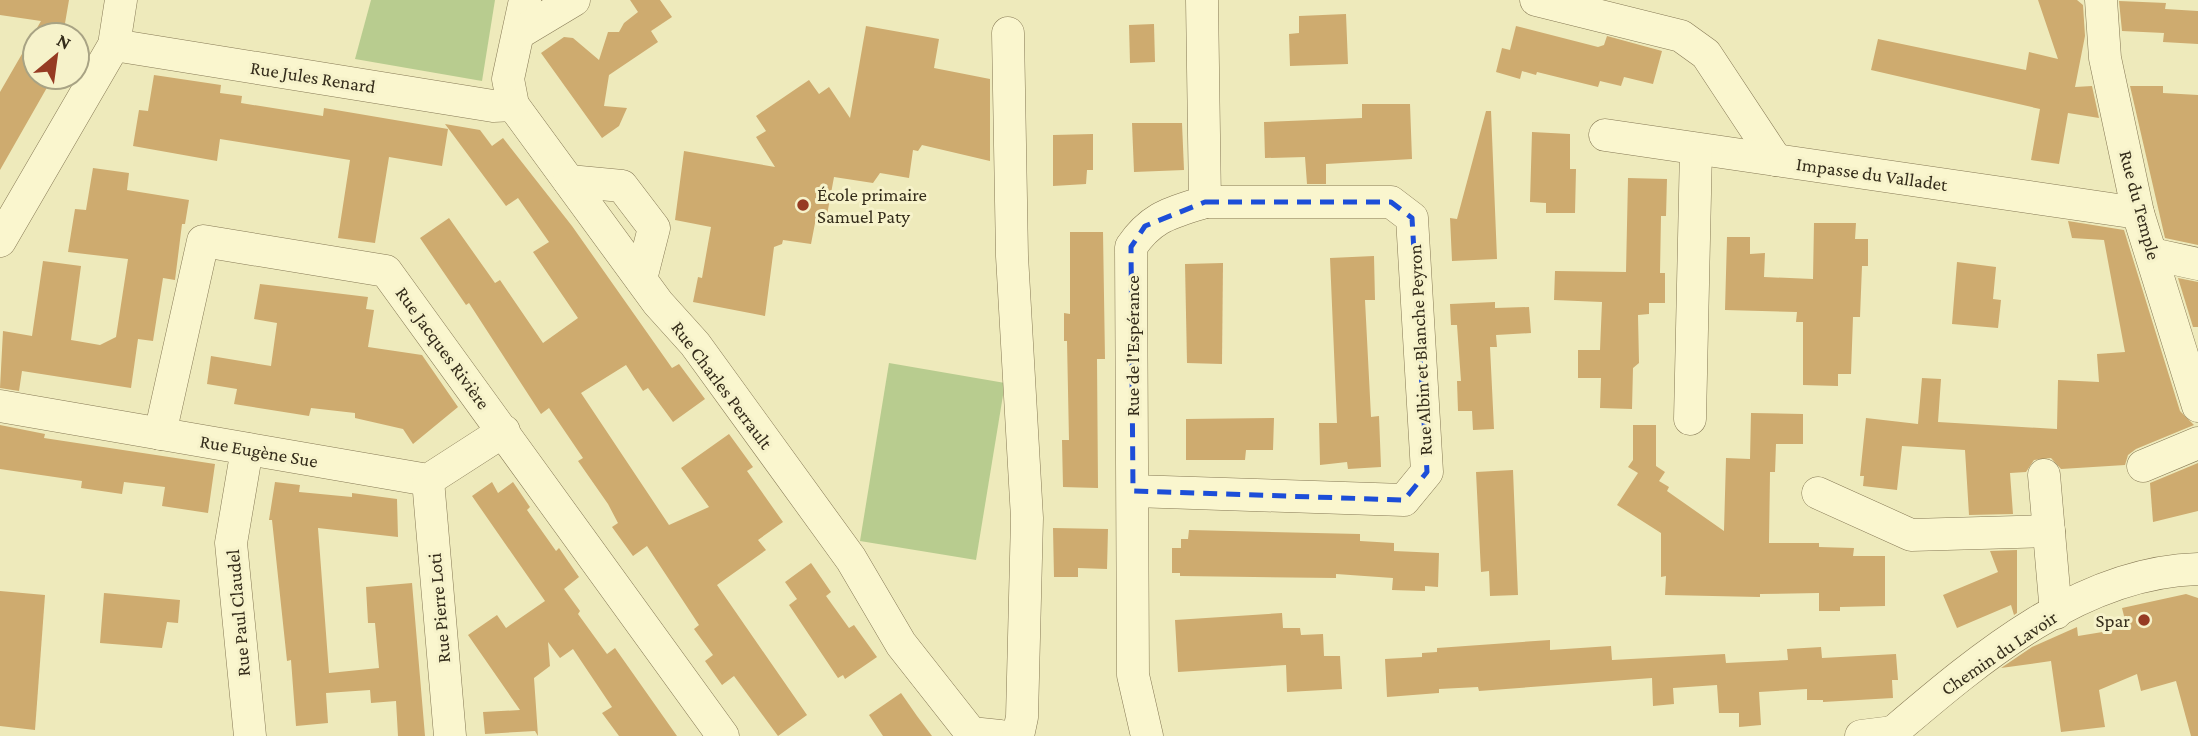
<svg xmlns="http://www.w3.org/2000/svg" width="2198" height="736" viewBox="0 0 2198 736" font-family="'Crimson Pro',serif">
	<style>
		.green { fill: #b8cc8f }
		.building { fill: #ceab6f }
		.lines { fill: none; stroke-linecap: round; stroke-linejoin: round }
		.minor-casing { stroke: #867955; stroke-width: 33 }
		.minor { stroke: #faf6ce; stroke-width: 32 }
		.marked { fill: none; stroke: #1d4ed8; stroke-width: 5; stroke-dasharray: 14 9; stroke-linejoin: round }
		.poi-dot { fill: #963b23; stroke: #f6f2ca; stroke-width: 2.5 }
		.labels { text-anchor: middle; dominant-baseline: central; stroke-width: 6; stroke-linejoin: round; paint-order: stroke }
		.street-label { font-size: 19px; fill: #342c1a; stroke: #f6f2ca }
		.poi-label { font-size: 19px; fill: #342c1a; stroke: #f6f2ca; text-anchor: start }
	</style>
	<rect width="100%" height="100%" fill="#eeeabb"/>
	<g class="green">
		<path d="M371 0H495L482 81 355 59Z"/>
		<path d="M889 363 1005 383 976 560 860 541Z"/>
	</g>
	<g class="building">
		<path d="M0 0H69L63 35H35V77H53L0 170V92L41 21 0 15Z"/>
		<path d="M630 0H660L672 17 651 31 658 42 609 75 604 106 627 108 619 126 602 138 541 53 564 37 573 38 599 60 608 32H619L624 23 638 12Z"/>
		<path d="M2038 0H2077L2083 5 2085 36 2075 87 2092 86 2099 118 2068 113 2059 164 2031 160 2040 109 1871 70 1878 39 2026 70 2029 52 2058 59Z"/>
		<path d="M2119 1 2166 3 2165 9 2198 11V44L2163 42 2164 33 2122 31Z"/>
		<path d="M1346 14 1348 64 1290 66 1289 34 1299 33V16Z"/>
		<path d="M1154 24 1155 62 1130 63 1129 25Z"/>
		<path d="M866 26 939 39 934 68 990 79V161L922 145 918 151 913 150 909 178 880 173 873 183 834 177 827 215 821 214 816 218 811 244 783 240 782 244 774 247 765 316 693 302 698 277 702 278 711 227 675 220 684 151 775 167 756 137 766 131 756 116 809 80 819 94 829 87 850 118Z"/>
		<path d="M1516 26 1598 47 1604 45 1607 36 1662 51 1653 84 1624 77 1621 86 1600 81 1598 87 1537 72 1536 75 1522 71 1520 79 1496 72 1502 48 1510 50Z"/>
		<path d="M154 75 221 85 220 93 242 96 241 103 323 116 324 108 448 129 442 166 389 157 375 243 338 238 350 160 220 139 217 161 133 146 139 110 148 111Z"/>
		<path d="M2130 86H2163V93L2198 95V245L2165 238Z"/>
		<path d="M1362 104H1410L1412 159 1326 164V184H1307L1305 157 1265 158 1264 122 1362 118Z"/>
		<path d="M1486 111H1491L1497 259 1452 261 1450 218 1457 219Z"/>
		<path d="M1132 123H1182L1184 170 1134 172Z"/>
		<path d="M445 124 480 130 492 146 503 138 572 226 672 368 679 364 705 399 673 422 648 388 643 391 626 365 581 393 669 525 709 507 681 468 729 434 753 467 747 471 783 522 758 540 766 550 717 585 807 715 778 736 734 676 722 685 705 661 713 655 694 629 699 625 647 546 633 556 612 527 618 523 608 504 578 461 583 458 549 408 541 414 469 303 466 305 420 238 449 218 495 283 500 280 543 343 578 318 533 252 549 242 518 198 506 206Z"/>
		<path d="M1532 132 1570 134V169H1576L1575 213H1546V203L1530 202Z"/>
		<path d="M1093 134V170H1087L1086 184 1053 186V135Z"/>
		<path d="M93 168 129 173 127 190 189 200 185 224H182L175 280 163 278 153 341 138 339 131 388 22 371 19 391 0 388 3 331 32 336 43 261 81 266 71 340 100 345 116 337 128 259 68 252 75 209 86 210Z"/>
		<path d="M1628 178 1667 179 1666 216H1661L1660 273H1665V303H1649V314L1638 315 1639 363 1633 368 1632 409 1600 408 1601 378H1578V350H1600L1602 302 1554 300 1555 271 1626 272Z"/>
		<path d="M2068 221 2124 230 2180 411 2194 425 2136 449 2128 455 2125 465 2061 469 2051 458 2034 460 2026 472 2010 473 2013 514 1969 515 1965 450 1902 446 1897 490 1863 486 1864 476H1860L1866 418 1918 424 1922 378 1941 379 1938 422 2057 429 2058 380 2099 382 2097 354 2125 352 2104 240 2072 238Z"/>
		<path d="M1814 223H1856L1855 239H1868V266H1862L1860 317H1853L1851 374H1838V386L1803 385V322H1796L1797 312 1725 310 1727 237H1750V254L1765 253 1764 277 1813 279Z"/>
		<path d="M1070 232H1103L1105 359H1097L1098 488 1063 487 1062 440H1069L1067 341H1064V313L1070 314Z"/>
		<path d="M1374 256 1375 300H1365L1371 417 1379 416 1381 467 1348 469 1347 462 1320 465 1319 423H1337L1330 258Z"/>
		<path d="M1957 262 1996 267 1993 299 2001 300 1998 328 1952 324Z"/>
		<path d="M1223 263 1222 364 1187 363 1185 264Z"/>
		<path d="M2178 278 2198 282V327H2193Z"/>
		<path d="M260 284 368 297 366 309 374 310 368 347 422 355 458 407 413 444 403 429 355 418V413L311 408 309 416 234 404 237 389 207 384 211 356 271 366 277 323 254 319Z"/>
		<path d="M1495 302V308L1529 307 1531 333 1496 335 1497 347H1490L1494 429 1473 430 1472 411H1458L1457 381H1461L1457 325H1451L1450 304Z"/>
		<path d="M1751 413 1803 414V444H1776L1775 472H1770L1769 543H1819V547L1854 548 1853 556H1885V606L1840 607V611H1819V593L1760 594V597L1665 595 1666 576 1661 577V533L1617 505 1638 473 1628 467 1633 460V425H1656V466L1665 472 1659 481 1669 487 1667 491 1724 531 1726 458 1750 459Z"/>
		<path d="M1274 418 1273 450H1246L1245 460H1186V419Z"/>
		<path d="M0 425 45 434 44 438 215 464 208 513 162 506 165 487 124 482 122 494 81 488 82 481 0 469Z"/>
		<path d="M2198 463V511L2153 522 2150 483Z"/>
		<path d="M1513 470 1518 595 1490 596 1489 571 1481 572 1476 472Z"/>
		<path d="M275 482 300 485 299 492 352 497V493L397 499 398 537 318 528 329 673 379 668 375 623H368L366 587 412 583 425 736H398L396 701 371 703 370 690 326 693 328 723 296 726 291 660 287 661 272 520H269Z"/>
		<path d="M492 482 498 493 513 482 530 507 527 510 556 551 559 548 579 577 564 589 580 611 578 614 607 654 615 648 677 736H619L602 713 612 707 573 649 560 658 548 642 550 666 534 678 538 736 535 731 485 734 483 712 520 710 468 635 497 615 506 628 545 601 472 496Z"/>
		<path d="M1053 528 1108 529 1107 569 1078 568V577H1054Z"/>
		<path d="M1189 530 1360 534V541L1394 543V551L1439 553 1438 587 1425 586V591L1392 590 1393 578 1336 574V578L1180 576V573H1172V548H1181V539H1188Z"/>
		<path d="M2017 550V613L2014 615 2011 605 1957 628 1943 595 1998 572 1990 551Z"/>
		<path d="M811 563 831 592 826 596 849 628 854 625 877 657 845 679 843 675 838 678 789 605 797 599 785 582Z"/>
		<path d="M0 591 45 595 35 730 0 726Z"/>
		<path d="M104 593 180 600 178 623 167 622 162 648 100 643Z"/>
		<path d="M2186 594 2198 598V736H2191L2176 681 2141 691 2137 674 2099 690 2105 727 2061 732 2051 661 2001 668 2032 647 2077 627 2078 636 2127 628 2122 608Z"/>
		<path d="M1282 613 1283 628H1300L1301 635 1323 634 1324 656H1340L1342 689 1287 692 1286 665 1178 672 1175 620Z"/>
		<path d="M1550 640V650L1611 646 1612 660 1725 654 1726 663 1788 660 1787 649 1821 647 1822 658 1896 654 1898 680H1892L1893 698 1823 702V700H1807V689L1759 692 1761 725 1739 727V713H1719L1717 685 1673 688 1674 704 1653 706 1652 678 1479 691 1478 687 1439 689V693L1387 697 1385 659 1422 657V653L1437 652V648Z"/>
		<path d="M901 693 917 716 932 736H883L869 715Z"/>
	</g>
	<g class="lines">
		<defs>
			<g id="minor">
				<path d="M525 0 508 79 513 105 658 303 695 344 851 559 901 644 971 733 1000 736"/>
				<path d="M1536 0 1681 36 1706 54 1776 160"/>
				<path d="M2101 0 2105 58 2138 213 2198 406"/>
				<path d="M519 33 574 0"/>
				<path d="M1008 33 1012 256 1027 518 1022 717 1018 736"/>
				<path d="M114 45 493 106 513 105"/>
				<path d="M1605 135 2138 213"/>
				<path d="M569 181 622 186 654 228 641 279"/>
				<path d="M0 241 114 45 121 0"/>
				<path d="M2152 254 2198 264"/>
				<path d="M0 406 428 480 504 431"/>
				<path d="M1690 419 1696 149"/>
				<path d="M160 434 203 241 386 271 723 736"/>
				<path d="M247 449 231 543 250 736"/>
				<path d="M2143 466 2198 443"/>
				<path d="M2044 475 2056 613"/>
				<path d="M428 480 450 736"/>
				<path d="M1133 491 1404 500 1427 472 1412 218 1391 202H1205"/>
				<path d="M1818 493 1911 535 2049 531"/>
				<path d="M1147 736 1133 675 1131 247C1152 216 1171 213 1205 202L1202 0"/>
				<path d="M1861 736 1893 732"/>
				<path d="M1892 736 1893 732C1979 659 2080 572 2198 569"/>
			</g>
		</defs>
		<use href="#minor" class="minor-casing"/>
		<use href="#minor" class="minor"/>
	</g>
	<path class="marked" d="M1205 202H1391L1412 218 1427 472 1404 500 1133 491 1131 247 1145 226Z"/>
	<g class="poi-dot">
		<circle cx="803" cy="205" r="7"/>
		<circle cx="2144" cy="620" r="7"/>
	</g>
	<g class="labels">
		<g class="street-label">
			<text transform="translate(313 77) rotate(9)">Rue Jules Renard</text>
			<text transform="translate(1872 174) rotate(8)">Impasse du Valladet</text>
			<text transform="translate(2140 205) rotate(75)">Rue du Temple</text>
			<text transform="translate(1132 346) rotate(-90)">Rue de l'Espérance</text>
			<text transform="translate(443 348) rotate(54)">Rue Jacques Rivière</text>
			<text transform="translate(1420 350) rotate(-93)">Rue Albin et Blanche Peyron</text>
			<text transform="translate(722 385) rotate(53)">Rue Charles Perrault</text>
			<text transform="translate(259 451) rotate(10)">Rue Eugène Sue</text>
			<text transform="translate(439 608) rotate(-95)">Rue Pierre Loti</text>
			<text transform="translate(238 613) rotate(-95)">Rue Paul Claudel</text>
			<text transform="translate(1999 653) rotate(-34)">Chemin du Lavoir</text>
		</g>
		<g class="poi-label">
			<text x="817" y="194">École primaire<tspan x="817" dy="22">Samuel Paty</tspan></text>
			<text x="2130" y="620" text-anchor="end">Spar</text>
		</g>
	</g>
	<g transform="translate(56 56) rotate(29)"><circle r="33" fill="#f6f2ca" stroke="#a8a384" stroke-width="2"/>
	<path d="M0-5L12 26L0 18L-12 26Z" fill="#963b23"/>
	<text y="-10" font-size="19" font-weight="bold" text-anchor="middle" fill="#342c1a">N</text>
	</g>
</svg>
